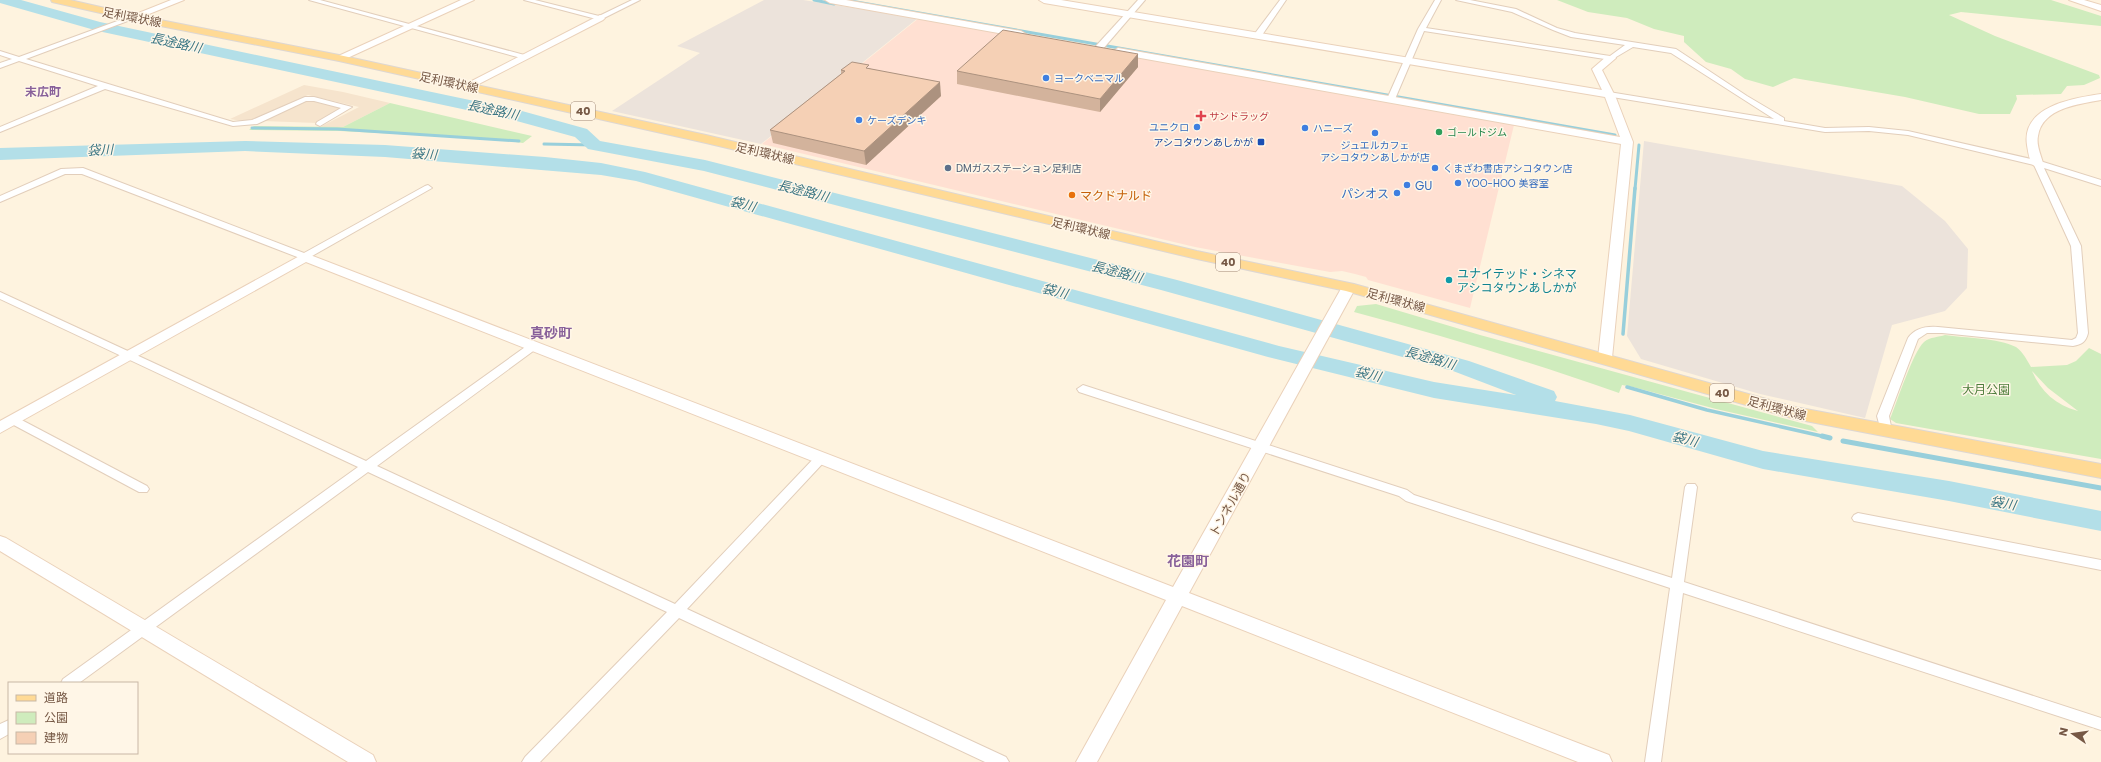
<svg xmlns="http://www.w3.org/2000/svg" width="2101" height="762" viewBox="0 0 2101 762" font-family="Poppins,'Noto Sans JP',sans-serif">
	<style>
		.residential { fill: #f6e4cd }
		.commercial { fill: #ffe0d2 }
		.industrial { fill: #ece3db }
		.green { fill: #cfecbd; fill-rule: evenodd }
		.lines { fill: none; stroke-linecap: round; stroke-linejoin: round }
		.stream-far2 { stroke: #98cfdb; stroke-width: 3 }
		.stream-far1 { stroke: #98cfdb; stroke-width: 3.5 }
		.stream { stroke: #98cfdb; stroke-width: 5 }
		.river { fill: #b3dfe8; fill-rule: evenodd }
		.street-casing { stroke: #e2cebb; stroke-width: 2 }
		.secondary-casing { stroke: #ead1ba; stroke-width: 2 }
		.primary-casing { stroke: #ded7d2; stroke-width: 2 }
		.street { fill: #fff; fill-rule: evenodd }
		.secondary { fill: #fff; fill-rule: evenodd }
		.primary { fill: #ffda95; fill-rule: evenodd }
		.wall { fill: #d3b39c }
		.shaded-wall { fill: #ac927f }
		.building { fill: #f5d0b5; stroke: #ac927f }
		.shop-dot { fill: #3f7fe0; stroke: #fff6e7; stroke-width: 1.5 }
		.health-dot { fill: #e0444e; stroke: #fff6e7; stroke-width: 1.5 }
		.leisure-dot { fill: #2e9e5b; stroke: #fff6e7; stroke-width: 1.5 }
		.transit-dot { fill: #1a4fb4; stroke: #fff6e7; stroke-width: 1.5 }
		.service-dot { fill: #5c6f8a; stroke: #fff6e7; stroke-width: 1.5 }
		.food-dot { fill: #e8710a; stroke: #fff6e7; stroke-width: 1.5 }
		.culture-dot { fill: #0f9aa8; stroke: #fff6e7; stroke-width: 1.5 }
		.labels { text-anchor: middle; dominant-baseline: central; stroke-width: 3; stroke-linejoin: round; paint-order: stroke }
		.far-shop-label { font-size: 10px; fill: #366cbe; stroke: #fff6e7; text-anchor: start }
		.far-health-label { font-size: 10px; fill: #be3a42; stroke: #fff6e7; text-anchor: start }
		.far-leisure-label { font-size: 10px; fill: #27864d; stroke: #fff6e7; text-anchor: start }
		.far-transit-label { font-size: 10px; fill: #164399; stroke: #fff6e7; text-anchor: end }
		.far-service-label { font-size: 10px; fill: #4e5e75; stroke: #fff6e7; text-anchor: start }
		.shield { fill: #fff6e7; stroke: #9f8776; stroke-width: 1 }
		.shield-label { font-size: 11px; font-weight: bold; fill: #765845 }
		.street-label { font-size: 12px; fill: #765845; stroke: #fff6e7 }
		.far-quarter-label { font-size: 12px; font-weight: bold; fill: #88609a; stroke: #fff6e7 }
		.shop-label { font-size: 12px; fill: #366cbe; stroke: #fff6e7; text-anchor: start }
		.food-label { font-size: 12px; fill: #c56008; stroke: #fff6e7; text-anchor: start }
		.culture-label { font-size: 12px; fill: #0d838f; stroke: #fff6e7; text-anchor: start }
		.park-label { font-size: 12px; fill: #4e7d3c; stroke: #fff6e7 }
		.water-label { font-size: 13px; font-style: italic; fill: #3b7684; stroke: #fff6e7 }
		.quarter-label { font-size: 14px; font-weight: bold; fill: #88609a; stroke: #fff6e7 }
	</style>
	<rect width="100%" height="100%" fill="#fef3df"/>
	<g class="residential">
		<path d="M304 85 343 92 390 103 343 127H320L359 107 308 95 257 118 242 121 230 119Z"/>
		<path d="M311 101 342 108 317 123 263 121 302 102Z"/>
	</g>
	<path class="commercial" d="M919 18 1514 125 1470 308 1368 280 1366 277 1355 274 1342 271 1330 272 1195 247 762 144Z"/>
	<g class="industrial">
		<path d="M764 0H803L918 18 761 144 612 111 700 53 677 46Z"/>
		<path d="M1644 141 1902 186 1945 221 1968 249 1967 288 1945 311 1892 325 1865 418 1760 394 1641 359 1627 336Z"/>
	</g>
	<g class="green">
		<path d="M1557 0H2051L2101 16V26L1961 12 1949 15 1995 36 2099 75 2100 78 2084 85 2067 86 2061 94 2016 95 2017 99 2010 114H1979L1905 97 1794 78 1773 87 1745 79 1731 69 1706 62 1684 42V36L1654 29 1627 18 1588 12Z"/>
		<path d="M390 103 532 136 523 143 494 139 340 131 249 130 254 126 343 127Z"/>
		<path d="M1376 304 1480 335 1812 426 1818 432 1716 409 1633 387 1622 385 1619 393C1531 362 1443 336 1354 312L1357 306Z"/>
		<path d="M1945 335C1965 338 1998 338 2016 347 2023 352 2027 360 2031 367L2067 365 2076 361 2089 348 2101 354V459L1896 423 1890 419C1897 402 1913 352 1924 342 1930 337 1939 337 1945 335ZM2032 371 2048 388 2078 411C2056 405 2041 392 2032 371Z"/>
	</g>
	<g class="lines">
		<g class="stream-far2">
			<path d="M814 0 834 4"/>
			<path d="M851 1 1615 135"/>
			<path d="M252 128 337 129 519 141"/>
			<path d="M544 144 594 145"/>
			<path d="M1635 189 1639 145"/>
		</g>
		<g class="stream-far1">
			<path d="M1623 334 1635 188"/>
			<path d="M1627 387 1707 410 1826 437"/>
		</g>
		<g class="stream">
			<path d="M1822 436 1830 438"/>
			<path d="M1843 441 2101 488"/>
		</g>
		<path class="river" d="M0 0H21L100 22 522 111 587 129 600 141 705 160 1177 280 1469 361 1554 391 1557 397 1555 401 1630 415 1763 451 1949 481 2101 511V531L1949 501 1763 469 1629 431 1596 424 1434 398 1268 357 636 181 601 175 385 157 245 151 0 160V148L245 141 385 145 545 157 601 163 645 172 1279 346 1434 382 1516 395 1453 371 1161 290 704 171 588 149 575 137 513 120 98 31 0 3Z"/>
		<defs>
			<g id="street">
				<path d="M309 0H320L528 56 521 58Z"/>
				<path d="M524 0H535L599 16 632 0H640L600 20Z"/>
				<path d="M1138 0H1145L1102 50H1096V46Z"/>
				<path d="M1280 0H1286L1260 38H1254L1253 36Z"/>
				<path d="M1435 0H1441L1426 28 1610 56 1625 45 1571 37 1553 30 1512 12 1456 0H1470L1516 9 1557 28 1575 33 1676 49 1747 96 1784 118V121L1825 128 1869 127 1908 131 2040 161 2101 180V186L2044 168 2081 246 2088 333C2086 342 2082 344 2073 346L1942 333H1927L1918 339 1889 416 1892 432 1886 436 1882 435 1877 416 1908 338C1915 328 1926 326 1938 327L2072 340 2076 338 2078 333 2071 246 2034 165 1908 135 1869 131 1825 132 1606 96V92H1609L1774 119 1671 53 1633 47 1611 60 1424 31 1395 99 1388 101 1387 99 1418 29Z"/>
				<path d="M131 16 133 17V19L26 59 233 122 252 120 305 97H314L352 107 320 126 316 124 317 122 341 108 314 101H306L257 124 233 126 105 89 0 132V127L98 86 19 61 0 68V63L12 59 0 55V51L19 57Z"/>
				<path d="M83 168 304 253 425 186 428 185 432 188 305 260 82 174H65L0 202V196L61 169Z"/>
				<path d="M0 292 366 461 528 345H536L537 347 536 349 377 466 675 604 817 455H825L827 458 825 461 687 609 1006 757 1009 762H985L679 618 540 762H522L525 757 667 612 368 472 79 683H61L63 679 358 467 0 299Z"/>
				<path d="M1083 385 1407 490 1414 495 1672 578 1685 487 1687 484H1695L1697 487 1684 582 2101 718V730L1683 593 1661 762H1645L1670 588 1406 501 1399 496 1079 392 1077 389Z"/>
				<path d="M14 416 147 486 149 489 147 492H139L10 423 8 420 10 417Z"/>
				<path d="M1858 513 2101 560V570L1854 521 1852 518 1854 515Z"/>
				<path d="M9 720V734L0 739V724Z"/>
			</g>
			<g id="secondary">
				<path d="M171 0H184L134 20H128L126 18Z"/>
				<path d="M461 0H474L343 60H335L334 58Z"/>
				<path d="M825 0H846L1021 31 1026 34 1021 37 830 3Z"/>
				<path d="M1039 0H1061L1602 90 1592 69 1607 56H1615L1616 58 1602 70 1616 98 1633 142 1612 358 1610 361H1600L1598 358 1621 144 1118 54 1113 51 1118 48 1620 137 1605 97 1044 3Z"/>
				<path d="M2069 0H2084L2101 5V11Z"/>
				<path d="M600 15 605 18 603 20 471 88 467 89 462 86Z"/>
				<path d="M2101 94V100C2079 104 2042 108 2038 136 2036 145 2041 155 2043 163L2037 167 2033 165C2029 160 2028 151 2027 145 2021 106 2074 98 2101 94Z"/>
				<path d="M305 253 1173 587 1342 287 1344 284H1354L1356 287 1189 593 1609 755 1612 762H1578L1182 606 1097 762H1076L1166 600 306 262 0 433V421Z"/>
				<path d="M0 536 6 538 373 755 376 762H348L0 551Z"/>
			</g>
			<path id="primary" d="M51 0H70L140 16 339 55 706 135 1197 251 1354 284 1795 407 2101 464V478L1795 419 1346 291 1197 259 706 143 339 61 140 22 52 2Z"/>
		</defs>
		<use href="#street" class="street-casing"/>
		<use href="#secondary" class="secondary-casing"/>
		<use href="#primary" class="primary-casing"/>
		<use href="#street" class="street"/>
		<use href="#secondary" class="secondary"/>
		<use href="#primary" class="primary"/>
	</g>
	<g class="wall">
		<path d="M1138 54V67L1100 112 957 84V71Z"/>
		<path d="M869 68 941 96 866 165 773 143 770 130 841 74V70Z"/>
	</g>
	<g class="shaded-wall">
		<path d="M1138 54V67L1100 112V99Z"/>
		<path d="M940 82 941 96 866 165 864 151Z"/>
	</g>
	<g class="building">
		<path d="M1003 30 1138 54 1100 99 957 71Z"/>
		<path d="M852 62 869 65 866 68 940 82 864 151 770 130 845 71 841 70Z"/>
	</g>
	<g class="shop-dot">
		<circle cx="1046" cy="78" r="4"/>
		<circle cx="859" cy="120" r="4"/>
		<circle cx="1197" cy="127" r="4"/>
		<circle cx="1305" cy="128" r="4"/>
		<circle cx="1375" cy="133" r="4"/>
		<circle cx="1435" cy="168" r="4"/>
		<circle cx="1458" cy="183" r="4"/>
		<circle cx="1407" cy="185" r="4"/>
		<circle cx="1397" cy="193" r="4"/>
	</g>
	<path class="health-dot" d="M1199 110h4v4h4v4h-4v4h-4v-4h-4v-4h4z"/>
	<circle class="leisure-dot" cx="1439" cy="132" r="4"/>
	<rect class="transit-dot" x="1257" y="138" width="8" height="8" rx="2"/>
	<circle class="service-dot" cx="948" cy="168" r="4"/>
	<circle class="food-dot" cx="1072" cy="195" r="4"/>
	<circle class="culture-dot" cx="1449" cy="280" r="4"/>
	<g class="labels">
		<g class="far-shop-label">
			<text x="1054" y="78">ヨークベニマル</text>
			<text x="867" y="120">ケーズデンキ</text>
			<text x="1189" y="127" text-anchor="end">ユニクロ</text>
			<text x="1313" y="128">ハニーズ</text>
			<text x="1375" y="145" text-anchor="middle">ジュエルカフェ<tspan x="1375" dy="12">アシコタウンあしかが店</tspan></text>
			<text x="1443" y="168">くまざわ書店アシコタウン店</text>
			<text x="1466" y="183">YOO-HOO 美容室</text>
		</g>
		<g class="far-health-label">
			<text x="1209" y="116">サンドラッグ</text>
		</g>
		<g class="far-leisure-label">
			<text x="1447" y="132">ゴールドジム</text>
		</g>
		<g class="far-transit-label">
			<text x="1253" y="142">アシコタウンあしかが</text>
		</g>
		<g class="far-service-label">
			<text x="956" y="168">DMガスステーション足利店</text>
		</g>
		<g class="shield">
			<rect x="571" y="102" width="24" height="18" rx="3"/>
			<rect x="1216" y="253" width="24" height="18" rx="3"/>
			<rect x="1710" y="384" width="24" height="18" rx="3"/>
		</g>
		<g class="shield-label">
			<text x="583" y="111">40</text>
			<text x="1228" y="262">40</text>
			<text x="1722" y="393">40</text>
		</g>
		<g class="street-label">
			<text transform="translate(132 17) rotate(11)">足利環状線</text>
			<text transform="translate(449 82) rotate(12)">足利環状線</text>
			<text transform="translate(765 153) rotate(13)">足利環状線</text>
			<text transform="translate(1081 228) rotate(13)">足利環状線</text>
			<text transform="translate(1396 300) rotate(15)">足利環状線</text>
			<text transform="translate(1777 408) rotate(15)">足利環状線</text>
			<text transform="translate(1230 504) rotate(-61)">トンネル通り</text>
		</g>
		<g class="far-quarter-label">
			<text x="43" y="91">末広町</text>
		</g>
		<g class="shop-label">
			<text x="1415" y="185">GU</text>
			<text x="1389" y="193" text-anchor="end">パシオス</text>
		</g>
		<g class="food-label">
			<text x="1080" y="195">マクドナルド</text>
		</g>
		<g class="culture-label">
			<text x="1457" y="273">ユナイテッド・シネマ<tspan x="1457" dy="14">アシコタウンあしかが</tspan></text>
		</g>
		<g class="park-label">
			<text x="1986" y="389">大月公園</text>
		</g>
		<g class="water-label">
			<text transform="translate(176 43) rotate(12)">長途路川</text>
			<text transform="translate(493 110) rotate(12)">長途路川</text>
			<text transform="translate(100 150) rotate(-2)">袋川</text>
			<text transform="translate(424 154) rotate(4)">袋川</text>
			<text transform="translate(803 191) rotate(14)">長途路川</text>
			<text transform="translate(743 204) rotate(15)">袋川</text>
			<text transform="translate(1117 272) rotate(14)">長途路川</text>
			<text transform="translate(1055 291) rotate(15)">袋川</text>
			<text transform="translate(1430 358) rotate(16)">長途路川</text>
			<text transform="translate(1368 374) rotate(14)">袋川</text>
			<text transform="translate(1685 439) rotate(15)">袋川</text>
			<text transform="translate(2003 503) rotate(10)">袋川</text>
		</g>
		<g class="quarter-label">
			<text x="551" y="333">真砂町</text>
			<text x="1188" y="561">花園町</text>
		</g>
	</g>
	<rect x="8" y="682" width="130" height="72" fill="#fff6e7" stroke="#c8b7a6"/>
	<rect x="16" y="695" width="20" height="6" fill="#ffda95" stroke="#c8b7a6"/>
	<text x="44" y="702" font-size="12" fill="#765845">道路</text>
	<rect x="16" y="712" width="20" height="12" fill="#cfecbd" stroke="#c8b7a6"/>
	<text x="44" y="722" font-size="12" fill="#765845">公園</text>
	<rect x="16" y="732" width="20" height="12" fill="#f5d0b5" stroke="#c8b7a6"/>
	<text x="44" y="742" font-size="12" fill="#765845">建物</text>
	<g transform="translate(2073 734) rotate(283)" stroke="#fff6e7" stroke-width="3" paint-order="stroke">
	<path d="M0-3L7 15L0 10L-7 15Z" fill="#765845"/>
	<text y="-6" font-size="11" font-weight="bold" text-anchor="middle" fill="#765845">N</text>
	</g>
</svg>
